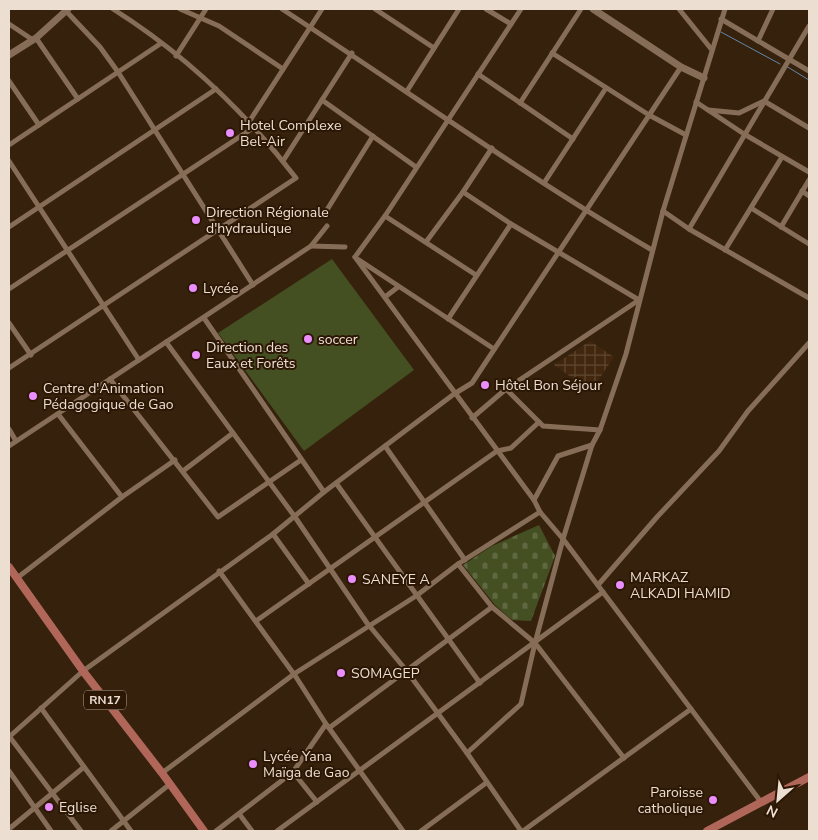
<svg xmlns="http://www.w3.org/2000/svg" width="818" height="840" viewBox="0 0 818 840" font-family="'Nunito Sans',sans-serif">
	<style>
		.industrial { fill: url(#industrial-grid) }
		.cemetery { fill: url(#cemetery-stones) }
		.park { fill: #444f22 }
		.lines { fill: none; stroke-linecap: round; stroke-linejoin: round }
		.stream { stroke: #6187ab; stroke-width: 1 }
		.street { stroke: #866d57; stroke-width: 5 }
		.secondary { stroke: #866d57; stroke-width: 7 }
		.primary { stroke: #b06659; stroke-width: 8 }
		.poi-dot { fill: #ea8dfd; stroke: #2c1704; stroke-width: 2 }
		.labels { text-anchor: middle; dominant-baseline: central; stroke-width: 4; stroke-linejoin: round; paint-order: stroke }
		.shield { fill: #2c1704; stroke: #b3a294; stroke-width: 1 }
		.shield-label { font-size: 12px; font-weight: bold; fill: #edded2 }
		.poi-label { font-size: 14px; fill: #edded2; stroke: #2c1704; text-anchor: start }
	</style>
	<defs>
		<pattern id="industrial-grid" width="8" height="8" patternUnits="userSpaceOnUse" patternTransform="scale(1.25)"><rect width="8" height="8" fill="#42270e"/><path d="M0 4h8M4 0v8" fill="none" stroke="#5e4630"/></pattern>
		<pattern id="cemetery-stones" width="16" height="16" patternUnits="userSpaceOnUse" patternTransform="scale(1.25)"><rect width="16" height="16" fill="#444f22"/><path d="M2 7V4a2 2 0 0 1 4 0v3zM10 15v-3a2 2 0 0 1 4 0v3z" fill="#5f6841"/></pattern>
	</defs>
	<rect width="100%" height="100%" fill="#36210d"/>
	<path class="industrial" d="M590 341 614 357 591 391 554 365Z"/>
	<path class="cemetery" d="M539 525 555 556 531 621 512 620 495 605 463 565 492 546Z"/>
	<path class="park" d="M332 259 414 370 304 451 218 333Z"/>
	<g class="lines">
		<g class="stream">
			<path d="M721 32 780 64"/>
			<path d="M786 66 809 80"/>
		</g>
		<g class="street">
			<path d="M180 9 219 26 283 69"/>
			<path d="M282 9C405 89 525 176 652 250"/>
			<path d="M375 9 434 48"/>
			<path d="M486 9 511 24"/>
			<path d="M679 9 712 50"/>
			<path d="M66 11 100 47 118 72 253 285"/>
			<path d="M721 19 809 71"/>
			<path d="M9 24 33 40"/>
			<path d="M36 38 78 99"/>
			<path d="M758 41 773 9"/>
			<path d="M552 53 649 115 686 135"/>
			<path d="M176 56 206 9"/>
			<path d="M478 74 573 139"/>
			<path d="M9 81 39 125"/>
			<path d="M407 91 459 9"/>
			<path d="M322 100 416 167"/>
			<path d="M696 102 744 134 809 172"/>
			<path d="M520 103 581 9"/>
			<path d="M708 110 739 113 764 101 809 128"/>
			<path d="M249 122 322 9"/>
			<path d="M9 145 160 44"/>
			<path d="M9 161 139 360"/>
			<path d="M283 161 352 53"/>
			<path d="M544 183 606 88"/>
			<path d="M802 191 809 196"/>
			<path d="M463 192 511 224 639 300 506 389 472 418"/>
			<path d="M751 208 809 244"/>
			<path d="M663 211 689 229 809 298"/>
			<path d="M325 213 373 136"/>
			<path d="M385 216 476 275"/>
			<path d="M9 227 216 89"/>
			<path d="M781 227 809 180"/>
			<path d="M689 229 809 26"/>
			<path d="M426 242 463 192 492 148"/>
			<path d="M311 246 345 247"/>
			<path d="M725 250 782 157"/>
			<path d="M355 257 534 500 540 512 563 539 761 802"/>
			<path d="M355 257 385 216 521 9"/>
			<path d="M359 260 494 349"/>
			<path d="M9 289 253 128"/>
			<path d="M385 297 398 287"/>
			<path d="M204 318 324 492"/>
			<path d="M448 319 511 224"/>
			<path d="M9 323 31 355"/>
			<path d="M166 342 295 517 367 623 406 670 467 753 521 831"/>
			<path d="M9 368 296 178C246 113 183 53 113 9"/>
			<path d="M110 379 218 517 301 460"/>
			<path d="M506 389 543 426 600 430"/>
			<path d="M58 414 122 497"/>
			<path d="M9 429 16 441"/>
			<path d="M9 446 311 246 327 226"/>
			<path d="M385 446 465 560"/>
			<path d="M183 471 233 433"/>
			<path d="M336 483 480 683"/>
			<path d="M534 500 558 456 592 445"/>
			<path d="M273 534 309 584"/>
			<path d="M458 564 492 607 535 643 624 758"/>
			<path d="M17 578 122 497 175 460"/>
			<path d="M598 585 657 517 719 451 748 411 809 343"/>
			<path d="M256 621 497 451 511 448 539 422"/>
			<path d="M41 708 131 831"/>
			<path d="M326 724 329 728 492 607"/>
			<path d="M329 728 403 831"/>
			<path d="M9 736 81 831"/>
			<path d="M9 737 83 671 273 534 324 492 454 394 472 383 681 67"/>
			<path d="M467 753 521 704 535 643 563 539 592 445 600 430 626 354 663 211 725 9"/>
			<path d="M9 771 51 831"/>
			<path d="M293 772 317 802"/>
			<path d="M162 773 294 674 416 596 458 564 540 512"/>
			<path d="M240 815 252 831"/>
			<path d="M9 829 84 767"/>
			<path d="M111 831 170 784"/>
			<path d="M216 831 293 772 326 724 296 677 219 571"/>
			<path d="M277 831 603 592"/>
			<path d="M421 831 486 783"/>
			<path d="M523 831 691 709"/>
		</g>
		<g class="secondary">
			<path d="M593 9 681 67 704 78"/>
			<path d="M9 55 36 38 68 9"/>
		</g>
		<g class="primary">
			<path d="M9 567 83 671 162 773 204 831"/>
			<path d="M707 831 809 777"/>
		</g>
	</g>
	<g class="poi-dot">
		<circle cx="230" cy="133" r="5"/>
		<circle cx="196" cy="220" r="5"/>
		<circle cx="193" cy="288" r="5"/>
		<circle cx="308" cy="339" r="5"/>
		<circle cx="196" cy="355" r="5"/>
		<circle cx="485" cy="385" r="5"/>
		<circle cx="33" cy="396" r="5"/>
		<circle cx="352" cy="579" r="5"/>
		<circle cx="620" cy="585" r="5"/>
		<circle cx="341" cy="673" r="5"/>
		<circle cx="253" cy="764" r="5"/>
		<circle cx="713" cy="800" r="5"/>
		<circle cx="49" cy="807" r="5"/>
	</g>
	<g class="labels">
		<rect class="shield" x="84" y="690.5" width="42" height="19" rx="4"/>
		<g class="shield-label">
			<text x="105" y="700">RN17</text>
		</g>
		<g class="poi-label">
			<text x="240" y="125">Hotel Complexe<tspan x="240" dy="16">Bel-Air</tspan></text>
			<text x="206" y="212">Direction Régionale<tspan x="206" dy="16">d'hydraulique</tspan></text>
			<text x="203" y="288">Lycée</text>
			<text x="318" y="339">soccer</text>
			<text x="206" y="347">Direction des<tspan x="206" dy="16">Eaux et Forêts</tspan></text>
			<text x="495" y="385">Hôtel Bon Séjour</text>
			<text x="43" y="388">Centre d'Animation<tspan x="43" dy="16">Pédagogique de Gao</tspan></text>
			<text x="630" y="577">MARKAZ<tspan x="630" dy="16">ALKADI HAMID</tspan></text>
			<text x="362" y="579">SANEYE A</text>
			<text x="351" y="673">SOMAGEP</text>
			<text x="263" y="756">Lycée Yana<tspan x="263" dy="16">Maïga de Gao</tspan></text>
			<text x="703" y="792" text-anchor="end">Paroisse<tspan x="703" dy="16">catholique</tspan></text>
			<text x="59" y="807">Eglise</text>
		</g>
	</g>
	<rect width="818" height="840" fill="none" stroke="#edded2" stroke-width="20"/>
	<g transform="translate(778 800) rotate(207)" stroke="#2c1704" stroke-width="4" paint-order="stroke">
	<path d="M0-4L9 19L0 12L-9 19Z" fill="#edded2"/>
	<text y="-8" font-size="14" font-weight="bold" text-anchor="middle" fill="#edded2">N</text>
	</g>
</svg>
